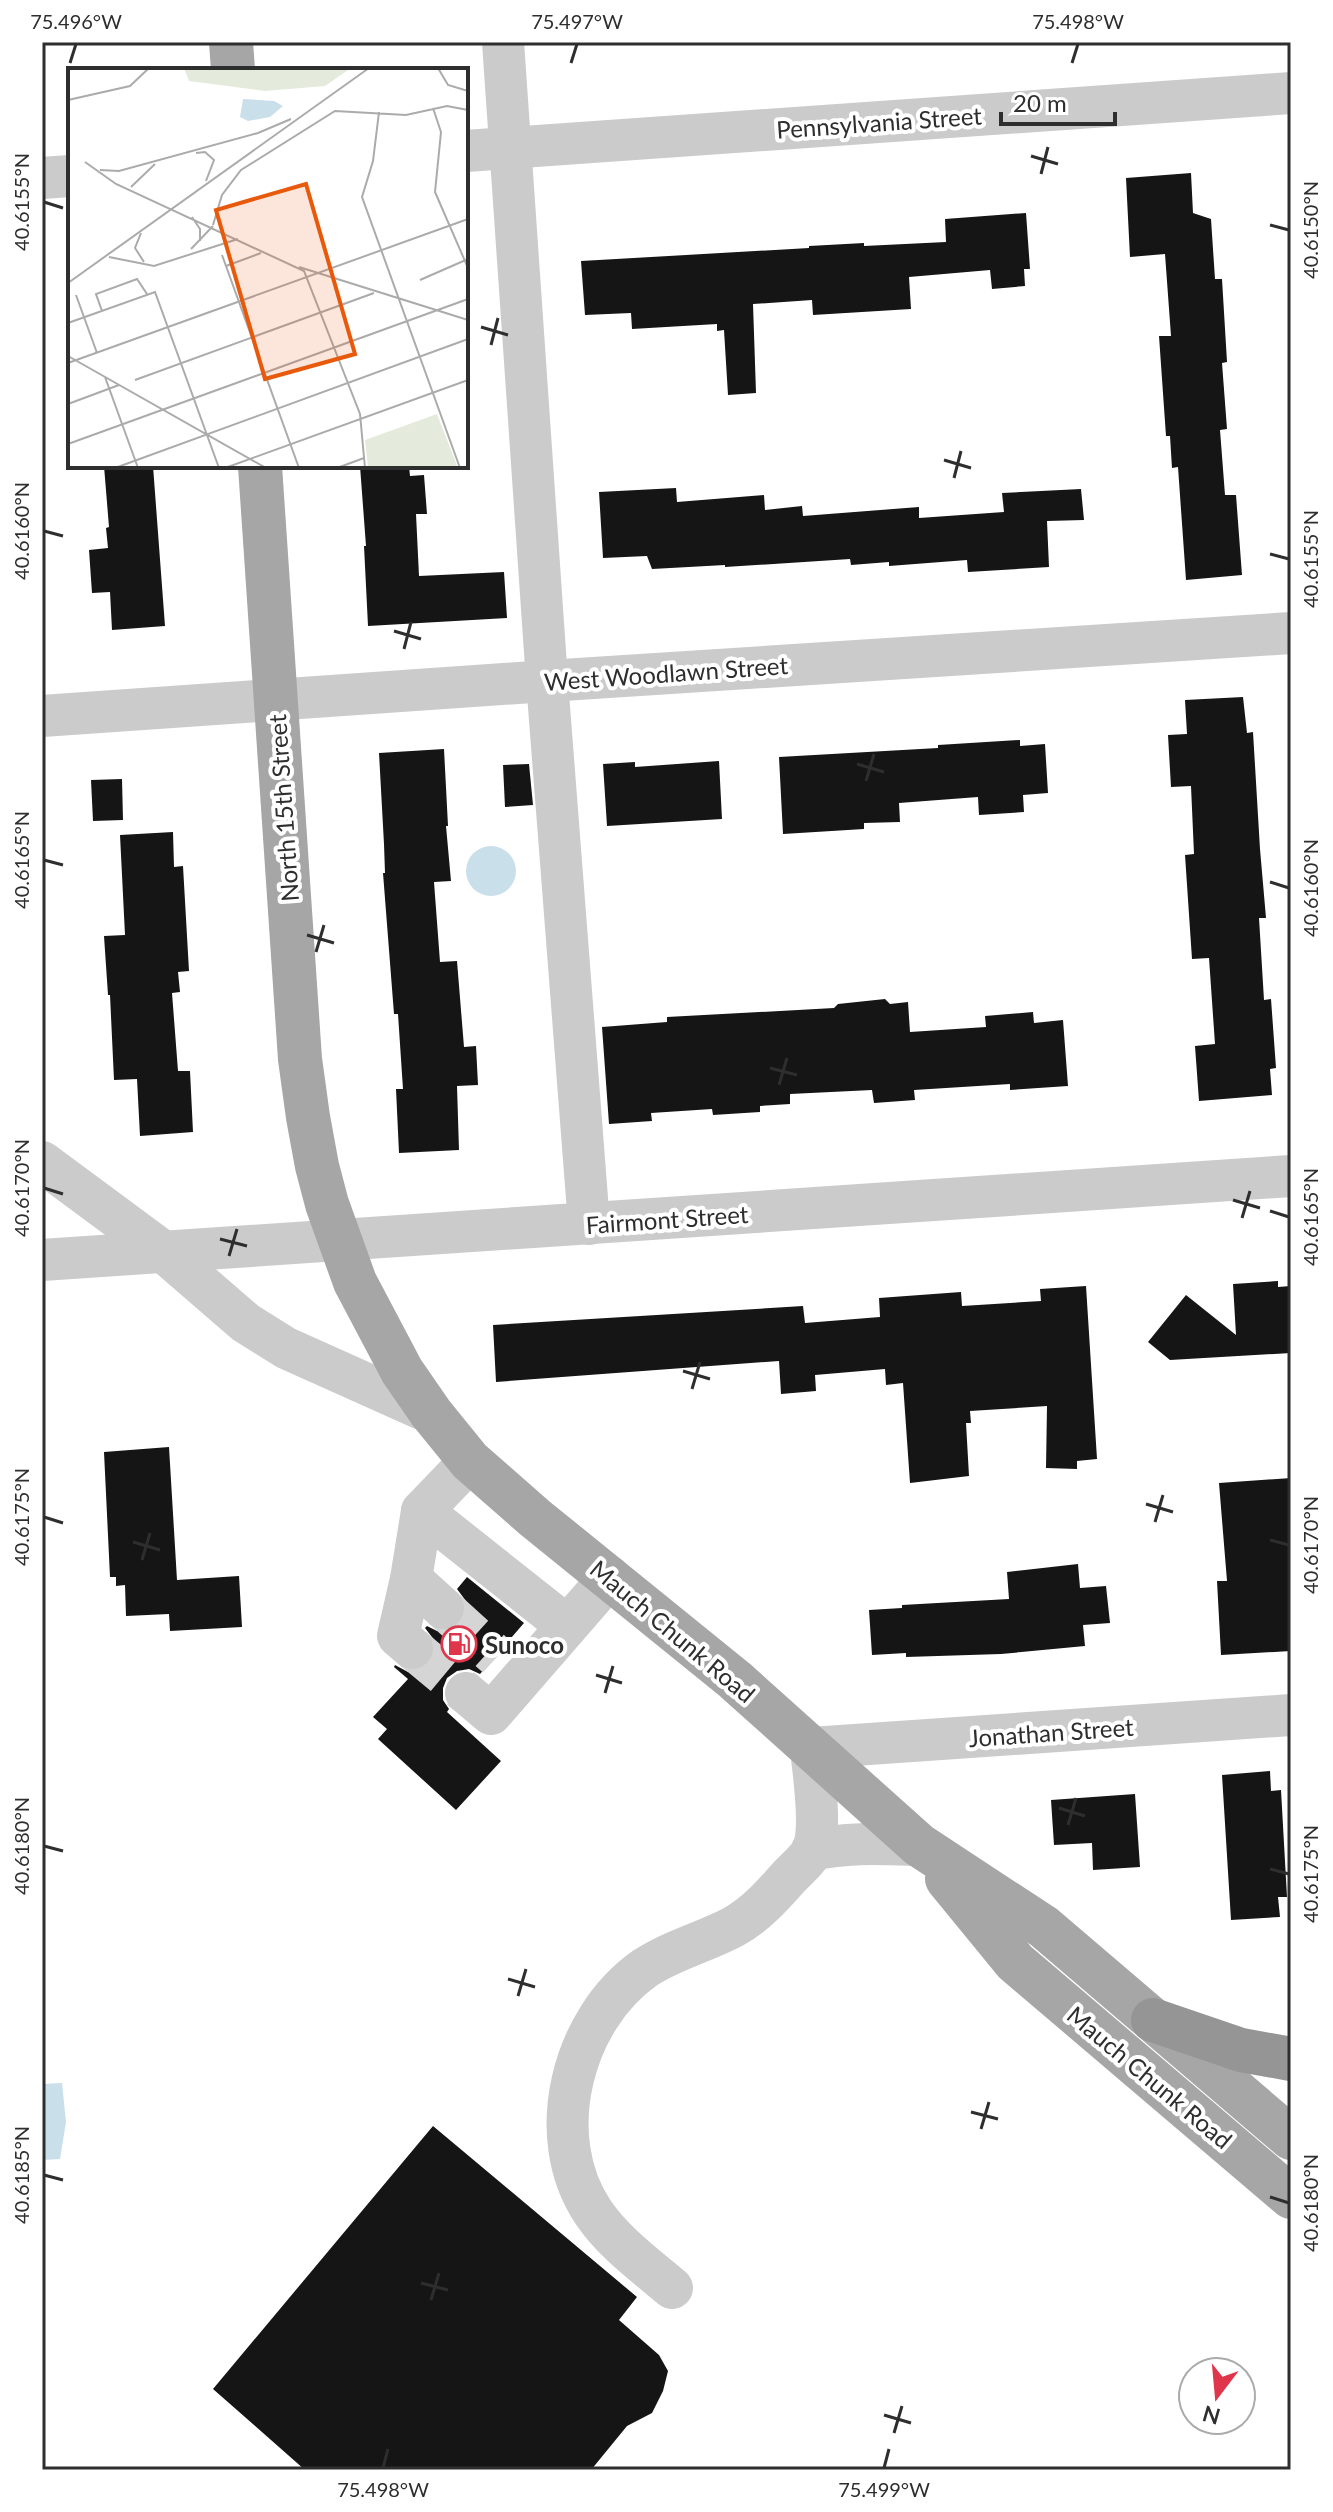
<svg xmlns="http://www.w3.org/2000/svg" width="1333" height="2512" viewBox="0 0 1333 2512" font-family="Lato,sans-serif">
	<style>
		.water { fill: #c9dfea }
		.building { fill: #151515 }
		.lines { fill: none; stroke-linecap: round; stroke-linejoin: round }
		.minor-tunnel { stroke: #d5d5d5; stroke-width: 42; stroke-dasharray: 42 21; stroke-linecap: butt }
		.minor { stroke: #cbcbcb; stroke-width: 42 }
		.major { stroke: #a6a6a6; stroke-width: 44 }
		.highway { stroke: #959595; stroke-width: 44 }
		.ticks { fill: none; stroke: #2e2e2e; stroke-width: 3 }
		.labels { text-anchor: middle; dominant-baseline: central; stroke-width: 8; stroke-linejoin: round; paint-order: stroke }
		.street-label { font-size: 24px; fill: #2e2e2e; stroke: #fff }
		.poi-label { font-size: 24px; font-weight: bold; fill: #2e2e2e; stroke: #fff; text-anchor: start }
		.inset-road { fill: none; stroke: #ababab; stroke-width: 2 }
		.view { fill: #e8590c; fill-opacity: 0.15; stroke: #e8590c; stroke-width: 4 }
		.inset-edge { fill: none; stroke: #2e2e2e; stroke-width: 4 }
		.neatline { fill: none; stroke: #2e2e2e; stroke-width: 3 }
		.ticks-label { font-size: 20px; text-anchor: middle; fill: #2e2e2e }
	</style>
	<rect width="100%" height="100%" fill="#fff"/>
	<g class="water">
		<circle cx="491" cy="871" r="25"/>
		<path d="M62 2083 66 2122 60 2159 42 2160V2084Z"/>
	</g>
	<g class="building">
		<path d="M1191 173 1193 213 1211 219 1215 279H1222L1227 362 1222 363 1227 429 1220 430 1225 495H1236L1242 575 1186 580 1178 467 1172 468 1170 436H1166L1159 336H1171L1165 254 1130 257 1126 178Z"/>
		<path d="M1026 213 1030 269H1024L1025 286 992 289 990 270 909 277 911 309 813 315 812 300 753 304 756 393 728 395 724 330 717 331V324L632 329 631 313 585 315 581 261 809 248V246L864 243V246L946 242 945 219Z"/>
		<path d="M104 466H153L165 626 112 630 110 592 92 593 89 550 108 548 106 528 109 527Z"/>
		<path d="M360 466H409L410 476 424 475 427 514H416L419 576 504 572 507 618 368 626 364 546H366Z"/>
		<path d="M676 488 677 502 764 495 765 510 802 506 803 516 919 507V518L1004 512 1002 493 1081 489 1084 520 1047 521 1049 567 968 572 967 560 889 566V562L851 565 850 559 725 567V565L652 569 647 556 603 558 599 492Z"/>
		<path d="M1243 697 1247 733 1253 732 1260 849 1266 918H1259L1264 1000 1271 999 1276 1068 1270 1069 1272 1095 1199 1101 1195 1046 1215 1044 1209 958 1192 959 1185 855 1194 854 1191 786 1171 787 1168 735 1187 734 1185 700Z"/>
		<path d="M1020 740V746L1045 744 1048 793 1023 795 1024 812 979 815 978 797 899 803 900 822 864 823V829L783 834 779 757 938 748V745Z"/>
		<path d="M444 749 448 826H446L451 881 434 882 440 962 457 961 464 1047 476 1046 478 1085 457 1086 459 1150 399 1153 396 1089H403L398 1014H394L383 873H385L384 844 379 753Z"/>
		<path d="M719 761 722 819 607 826 603 764 635 762V767Z"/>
		<path d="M529 764 533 805 505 807 503 765Z"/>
		<path d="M122 779 123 820 93 821 91 780Z"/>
		<path d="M173 832 174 867 183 866 189 971 178 972 180 992 172 993 178 1071H190L193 1132 140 1136 137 1079 114 1080 110 995H108L104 936 125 935 120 835Z"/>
		<path d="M885 999 890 1004 908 1002 910 1032 986 1027 985 1016 1033 1012 1034 1023 1063 1020 1068 1086 1010 1090V1084L914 1090 915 1100 874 1103 872 1090 790 1094V1104L760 1106V1112L713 1115 712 1109 651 1113 652 1121 609 1124 602 1027 667 1022V1017L834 1008 838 1004Z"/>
		<path d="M1278 1281V1287L1291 1286V1353L1170 1360 1148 1342 1186 1295 1236 1335 1233 1284Z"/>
		<path d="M1086 1286 1097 1459 1077 1461V1469L1046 1468 1047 1406 970 1411 971 1423H966L969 1476 910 1483 903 1383 886 1385 885 1369 815 1375 816 1391 781 1394 779 1361 496 1382 493 1325 803 1306 805 1323 880 1317 879 1298 961 1292 962 1306 1041 1301 1040 1289Z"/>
		<path d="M169 1447 177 1580 239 1576 242 1627 170 1631 169 1614 126 1616 125 1585 116 1586V1577H110L104 1452Z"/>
		<path d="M1291 1478V1651L1221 1655 1217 1581H1227L1219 1483Z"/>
		<path d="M1078 1564 1080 1588 1106 1586 1110 1623 1083 1625 1085 1646 1001 1654 906 1657V1653L872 1655 869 1610 902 1608V1605L1009 1599 1007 1572Z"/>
		<path d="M467 1577 524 1623 480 1674 469 1669 457 1671 447 1678 443 1688V1700L449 1709 447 1712 501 1761 456 1810 378 1739 387 1729 373 1717 408 1679 394 1667 395 1665 408 1672 421 1670 431 1663 436 1652 435 1641 425 1628 427 1626 437 1631H450L461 1623 466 1614V1601L457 1589Z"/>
		<path d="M1270 1771 1271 1791 1281 1790 1287 1897H1278L1280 1917 1231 1920 1222 1775Z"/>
		<path d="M1135 1794 1140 1867 1093 1870 1092 1843 1054 1845 1051 1800Z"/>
		<path d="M433 2126 637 2297 619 2320 659 2355 668 2371 663 2391 652 2413 627 2426 591 2470H305L213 2389Z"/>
	</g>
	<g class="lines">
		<g class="minor-tunnel">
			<path d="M443 1608 497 1657"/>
			<path d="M412 1648 466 1693"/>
		</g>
		<g class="minor">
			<path d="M503 42 547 681 589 1224"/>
			<path d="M466 151 1291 93"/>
			<path d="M42 178 70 176"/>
			<path d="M42 716 547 681 1291 633"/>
			<path d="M42 1162 165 1253 246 1323 286 1348 431 1413"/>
			<path d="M42 1260 1291 1176"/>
			<path d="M422 1511 567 1626"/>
			<path d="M411 1579 443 1608"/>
			<path d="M412 1648 398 1636 411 1579 422 1511 470 1461"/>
			<path d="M466 1693 491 1714 610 1577"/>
			<path d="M812 1850C848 1842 882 1844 919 1845"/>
			<path d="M672 2288C645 2265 613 2242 593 2212 542 2136 572 2019 645 1968 672 1950 705 1942 733 1927 755 1915 772 1896 788 1878 795 1870 807 1861 812 1851 823 1830 813 1772 811 1748L1291 1715"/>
		</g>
		<g class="major">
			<path d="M231 42 233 70"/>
			<path d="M260 466 300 1059 308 1117 317 1166 327 1204 355 1282 402 1371 431 1413 470 1461 535 1518 735 1680 919 1845 1044 1927 1291 2138"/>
			<path d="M947 1879 1015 1962 1291 2197"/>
		</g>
		<path class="highway" d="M1153 2020 1241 2050 1291 2059"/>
	</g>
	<path class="ticks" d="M70 63 76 44M571 63 577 44M1072 63 1078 44M1031 156 1058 164M1041 174 1048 147M44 202 63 208M1270 225 1289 230M481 327 508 335M491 345 498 318M944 460 971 468M954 478 961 451M44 531 63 536M1270 554 1289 559M394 631 421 639M404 649 411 622M857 764 884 772M866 781 874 754M44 860 63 865M1270 882 1289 888M307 935 334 943M316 952 324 925M770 1068 797 1075M779 1085 787 1058M44 1188 63 1194M1233 1200 1260 1208M1270 1211 1289 1217M1242 1218 1250 1191M220 1239 247 1246M229 1256 237 1229M683 1371 710 1379M692 1389 700 1362M1146 1504 1173 1512M44 1517 63 1523M1155 1522 1163 1495M1270 1540 1289 1545M133 1542 160 1550M142 1560 150 1533M596 1675 622 1683M605 1693 613 1666M1059 1808 1085 1816M1068 1825 1076 1798M44 1846 63 1851M1270 1869 1289 1874M508 1979 535 1987M518 1996 526 1969M971 2112 998 2119M981 2129 989 2102M44 2175 63 2180M1270 2197 1289 2203M421 2283 448 2290M431 2300 439 2273M884 2415 911 2423M894 2433 902 2406M383 2468 388 2449M884 2468 889 2449"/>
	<defs>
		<symbol id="fuel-ring" viewBox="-11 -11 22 22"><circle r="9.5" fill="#fff" stroke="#df364b" stroke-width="1.5"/><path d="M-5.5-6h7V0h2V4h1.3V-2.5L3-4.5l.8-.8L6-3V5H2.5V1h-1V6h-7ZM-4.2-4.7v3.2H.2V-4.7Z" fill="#df364b"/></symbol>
	</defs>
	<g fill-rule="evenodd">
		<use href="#fuel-ring" x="439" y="1624" width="40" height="40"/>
	</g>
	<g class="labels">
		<g class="street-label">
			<text transform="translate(879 122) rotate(-4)">Pennsylvania Street</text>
			<text transform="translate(666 673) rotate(-4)">West Woodlawn Street</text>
			<text transform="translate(283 808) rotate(-94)">North 15th Street</text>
			<text transform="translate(667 1219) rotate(-4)">Fairmont Street</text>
			<text transform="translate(673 1631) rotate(40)">Mauch Chunk Road</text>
			<text transform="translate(1051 1732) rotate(-4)">Jonathan Street</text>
			<text transform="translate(1150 2077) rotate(40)">Mauch Chunk Road</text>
		</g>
		<g class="poi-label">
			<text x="485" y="1644">Sunoco</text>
		</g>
	</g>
	<g transform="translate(68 68)">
		<rect width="400" height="400" fill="#fff"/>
		<path d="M283 0 257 18 197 23 121 13 116 0ZM369 346 390 400H300L297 372Z" fill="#e5ebdc"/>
		<path d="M175 31 206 33 215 38 202 49 180 53 172 49Z" fill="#c9dfea"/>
		<path class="inset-road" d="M370 0 380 17 400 23M0 32 62 18 81 0M365 40 373 64 367 124 400 200M311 44 305 93 294 129 392 400M128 85 137 84 146 92 138 113M17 94 48 116 236 203 292 346 297 400M32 102 51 103 190 65 223 51M63 119 87 96M124 149 132 161V173M145 157 154 127 173 102 267 43 338 47 379 38 400 42M73 165 67 180 76 194M123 181 145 158M154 187 231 400M41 189 86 198 170 171M158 198 193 185M231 199 400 252M352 212 400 191M0 215 301 0M8 227 29 285M34 243 28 226 69 211 79 226M0 255 87 224 151 400M0 288 198 400M0 295 400 151M37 309 70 400M67 312 306 225M0 336 51 317M0 376 400 231M47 400 400 271M157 400 400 312M269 400 296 390"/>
		<path class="view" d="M238 116 287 286 197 311 148 142Z"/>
		<rect width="400" height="400" class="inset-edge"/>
	</g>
	<rect width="1333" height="2512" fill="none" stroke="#ffffff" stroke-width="88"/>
	<g transform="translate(1217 2396) rotate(196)"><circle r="38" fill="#ffffff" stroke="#ababab" stroke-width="2"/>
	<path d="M0-6L14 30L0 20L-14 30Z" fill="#df364b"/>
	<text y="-12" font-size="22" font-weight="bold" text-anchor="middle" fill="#2e2e2e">N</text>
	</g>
	<path d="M1001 112v12h114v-12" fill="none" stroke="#2e2e2e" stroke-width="4"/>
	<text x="1013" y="112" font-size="24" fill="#2e2e2e" stroke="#ffffff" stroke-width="6" paint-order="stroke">20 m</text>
	<rect x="44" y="44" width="1245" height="2424" class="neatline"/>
	<g class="ticks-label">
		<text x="76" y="29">75.496°W</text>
		<text x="577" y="29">75.497°W</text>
		<text x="1078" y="29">75.498°W</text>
		<text transform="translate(22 202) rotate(-90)" y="7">40.6155°N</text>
		<text transform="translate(1311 230) rotate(-90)" y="7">40.6150°N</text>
		<text transform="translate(22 531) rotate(-90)" y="7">40.6160°N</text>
		<text transform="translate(1311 559) rotate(-90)" y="7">40.6155°N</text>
		<text transform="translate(22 860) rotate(-90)" y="7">40.6165°N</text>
		<text transform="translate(1311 888) rotate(-90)" y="7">40.6160°N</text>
		<text transform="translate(22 1188) rotate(-90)" y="7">40.6170°N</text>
		<text transform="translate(1311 1217) rotate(-90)" y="7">40.6165°N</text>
		<text transform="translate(22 1517) rotate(-90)" y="7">40.6175°N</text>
		<text transform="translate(1311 1545) rotate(-90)" y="7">40.6170°N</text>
		<text transform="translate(22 1846) rotate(-90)" y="7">40.6180°N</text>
		<text transform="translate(1311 1874) rotate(-90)" y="7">40.6175°N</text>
		<text transform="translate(22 2175) rotate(-90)" y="7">40.6185°N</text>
		<text transform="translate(1311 2203) rotate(-90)" y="7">40.6180°N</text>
		<text x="383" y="2497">75.498°W</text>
		<text x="884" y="2497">75.499°W</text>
	</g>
</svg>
